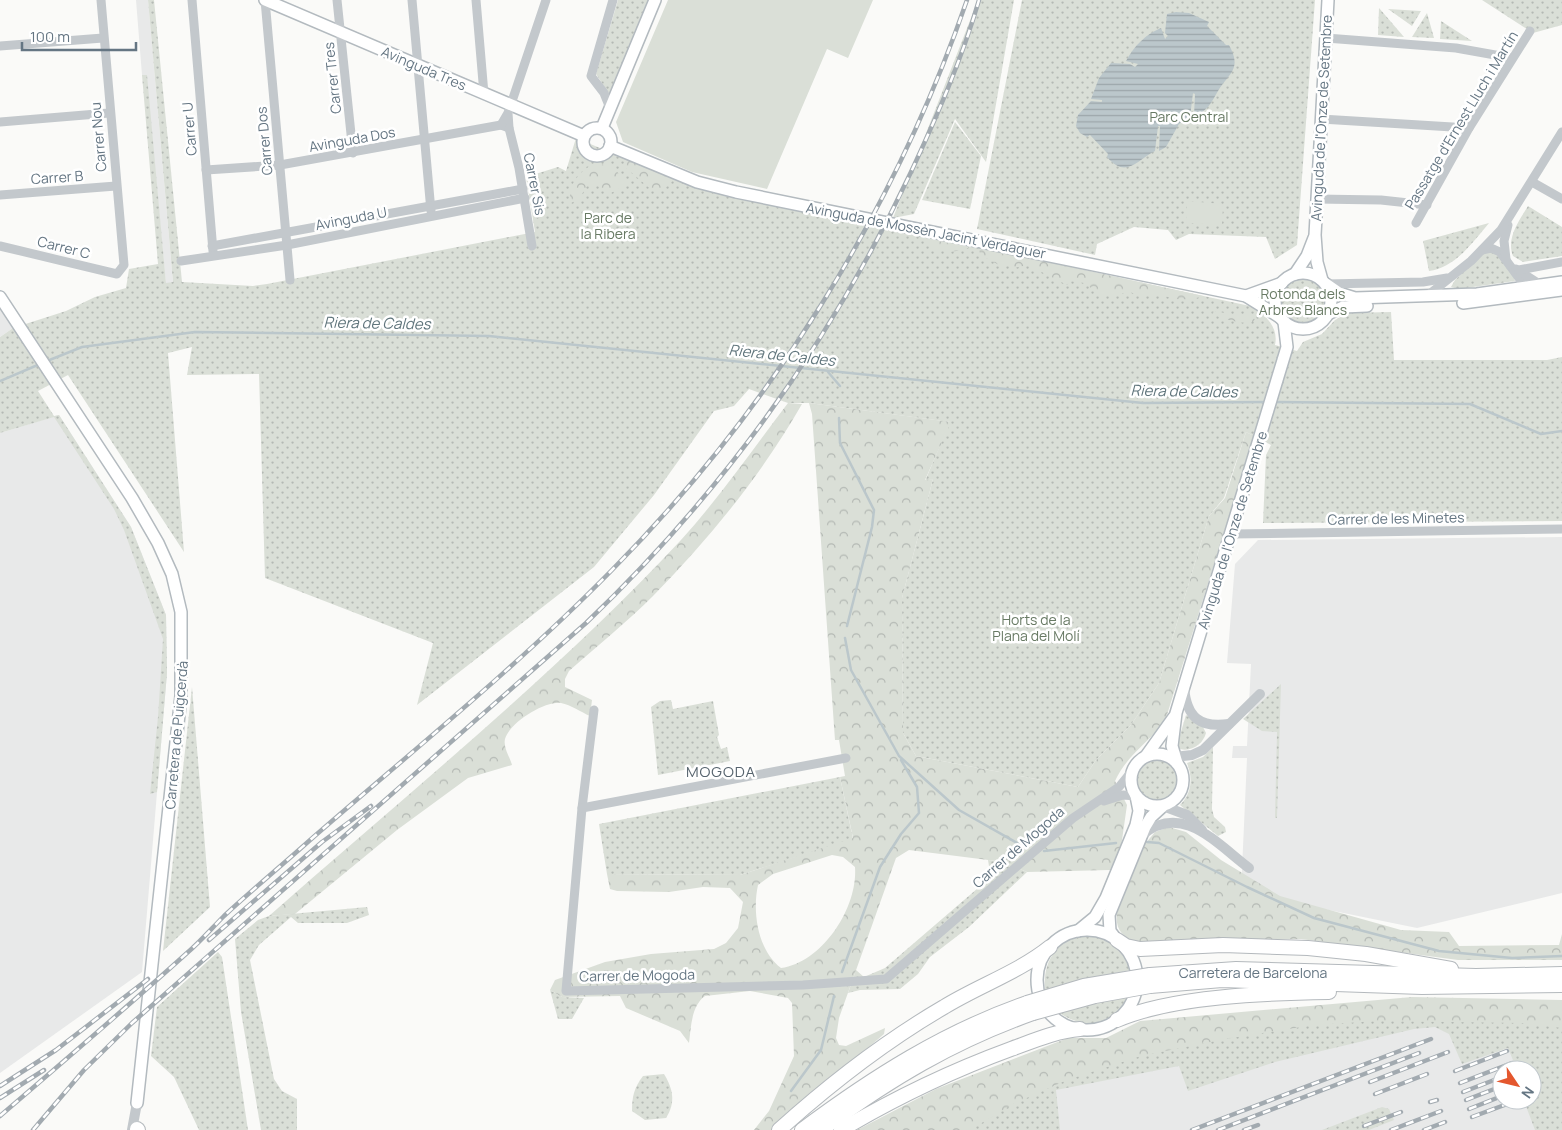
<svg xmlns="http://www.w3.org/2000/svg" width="1562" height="1130" viewBox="0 0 1562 1130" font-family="Manrope,sans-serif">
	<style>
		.built { fill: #e8e9e9; fill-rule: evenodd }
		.green { fill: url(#green-dots) }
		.forest { fill: url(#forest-crowns); fill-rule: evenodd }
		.pitch { fill: #dadfd7 }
		.water { fill: url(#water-rules) }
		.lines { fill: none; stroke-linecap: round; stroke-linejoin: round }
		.stream { stroke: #bbc7cb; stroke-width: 2.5 }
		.secondary-casing { stroke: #b3babf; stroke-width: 14 }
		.trunk-casing { stroke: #b4b9bd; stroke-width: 16 }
		.minor { stroke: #c3c8cc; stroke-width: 9 }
		.tertiary { stroke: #c3c8cc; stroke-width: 10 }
		.secondary { stroke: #fff; stroke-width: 11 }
		.trunk { stroke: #fff; stroke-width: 14 }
		.rail-casing { stroke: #a2aab0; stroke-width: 4.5 }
		.rail { stroke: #fff; stroke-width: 2.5; stroke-dasharray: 8; stroke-linecap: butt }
		.trunk-bridge-casing { stroke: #b4b9bd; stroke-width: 16; stroke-linecap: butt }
		.trunk-bridge { stroke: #fff; stroke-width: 14 }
		.labels { text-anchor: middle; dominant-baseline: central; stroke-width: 5; stroke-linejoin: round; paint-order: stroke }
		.street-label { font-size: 14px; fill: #657683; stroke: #fff }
		.park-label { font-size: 14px; fill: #687a64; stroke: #fff }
		.water-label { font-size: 15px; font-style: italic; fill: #60757c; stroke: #fff }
		.neighbourhood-label { font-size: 15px; letter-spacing: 1px; fill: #57646e; stroke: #fff }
	</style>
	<defs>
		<pattern id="green-dots" width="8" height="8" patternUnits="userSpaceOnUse" patternTransform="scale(1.25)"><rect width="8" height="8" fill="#dadfd7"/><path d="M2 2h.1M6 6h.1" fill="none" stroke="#b4b9b4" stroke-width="1.8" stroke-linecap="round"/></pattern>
		<pattern id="forest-crowns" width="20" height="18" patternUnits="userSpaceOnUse" patternTransform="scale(1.25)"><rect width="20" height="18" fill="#dadfd7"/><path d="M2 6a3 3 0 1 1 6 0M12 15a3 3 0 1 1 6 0" fill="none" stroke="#b4b9b4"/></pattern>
		<pattern id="water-rules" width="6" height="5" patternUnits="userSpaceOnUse" patternTransform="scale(1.25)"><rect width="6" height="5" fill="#bbc7cb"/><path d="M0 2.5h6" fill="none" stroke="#9ca6aa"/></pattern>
	</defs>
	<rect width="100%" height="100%" fill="#fafaf8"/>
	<g class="built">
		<path d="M136 0H148L173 282 166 284 146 75H142Z"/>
		<path d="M0 309 13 328 0 337Z"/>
		<path d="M59 415 131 527 166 615 167 673 142 972 0 1073V433Z"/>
		<path d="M1562 537V893L1417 928 1241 892 1247 758H1232L1233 746H1247L1251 664 1227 663 1235 564 1258 540Z"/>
		<path d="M1552 1019 1562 1130H959L1039 1088 1278 1025ZM1502 1070H1532V1100H1502Z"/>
	</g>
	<g class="green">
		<path d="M148 0H154L182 282 253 286 267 284 535 232 526 177 558 167 566 171 576 138 679 181 723 195 889 228 1250 306C1265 314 1279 327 1275 345L1297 351 1303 342 1322 334 1335 320 1348 313 1391 312 1394 360H1547L1562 357V521L1263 523 1266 455 1271 445 1246 432 1224 498 1209 516 1159 683 1131 725 1096 760 1078 787 916 756 903 733 902 598 933 479 925 481 950 422 809 403H788L749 389 734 406 714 411 654 495 594 567 417 705 433 643 265 578 259 374 187 375 192 347 168 353 184 552 68 375 38 391 54 416 59 415 131 527 166 615 167 673 157 792 150 794 158 717 163 639 124 530 114 509 54 417 0 433V337L13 328 66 311 95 297 126 288 129 269 158 264 142 75H147L166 283 173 282Z"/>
		<path d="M618 0H649L609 94 596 74Z"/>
		<path d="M978 0H1014L986 162 955 119 914 214 893 218Z"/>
		<path d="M1022 0H1315L1297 245 1275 259 1266 237 1189 234 1176 240 1168 230 1134 227 1097 244 1095 255 977 229Z"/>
		<path d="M1482 0H1562V25L1533 33Z"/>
		<path d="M1379 8 1404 37 1378 35Z"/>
		<path d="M1388 9 1421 11 1412 26Z"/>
		<path d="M1427 13 1434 38 1412 37Z"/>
		<path d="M1441 21 1472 41 1440 39Z"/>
		<path d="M955 122 981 156 970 209 922 200Z"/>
		<path d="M1528 206 1562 227V256L1523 262 1513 256C1506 238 1519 221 1528 206Z"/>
		<path d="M1489 223C1474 241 1455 268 1429 271L1423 241Z"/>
		<path d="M1487 250C1499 253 1513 270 1515 281L1459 289 1451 287 1455 280Z"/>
		<circle cx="1303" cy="301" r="28"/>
		<path d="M1281 684 1277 818H1275L1277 732 1262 731 1243 719Z"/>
		<path d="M192 687 210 907 163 951Z"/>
		<path d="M671 700 673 709 713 701 719 735 717 737 721 749 727 747 730 761 658 775 651 707 660 701Z"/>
		<path d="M1186 715 1203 727 1206 733C1203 744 1192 752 1180 749L1177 745Z"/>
		<path d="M1213 747 1212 809 1214 817 1225 827 1226 832 1218 836 1180 805C1192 793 1193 778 1187 763L1203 757Z"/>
		<circle cx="1157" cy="780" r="26"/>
		<path d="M840 777 853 839 740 875 607 874 599 824Z"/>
		<path d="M988 860 1004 862 1027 872 969 927 930 957 918 974 900 989 860 990 848 993 856 970 864 977 885 968 978 888 990 872Z"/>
		<path d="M367 907 369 915 347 923H298L291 917 259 945 250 960 274 1079 282 1091 297 1099V1130H261L241 1012 235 939 258 920 269 916Z"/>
		<path d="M1081 935C1107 935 1124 946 1131 970L1089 978 1045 990C1043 962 1054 944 1081 935Z"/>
		<path d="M218 952 222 957 248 1130H199L174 1077 151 1056 157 1007Z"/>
		<path d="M550 990 562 997 584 998 572 1019H558Z"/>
		<path d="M1130 996C1112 1025 1087 1032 1058 1012Z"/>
		<path d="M1371 1018 1562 1020V1130H1535L1524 1101 1532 1100V1070H1517L1508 1048 1462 1064 1449 1034 1435 1027 1414 1029 1275 1062 1188 1091 1179 1066 1056 1090 1060 1130H959L1039 1088 1124 1057 1278 1025Z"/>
		<path d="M664 1074C673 1089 676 1102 666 1118L645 1120 632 1111C632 1096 634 1088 643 1076Z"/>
		<path d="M1382 1107 1389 1109 1394 1120 1369 1130H1322Z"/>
	</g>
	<g class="forest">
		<path d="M624 158 674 179 663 190 653 191 626 168Z"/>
		<path d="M596 163 613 167 625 181 624 186 609 194 598 186 588 184 579 199 571 203C566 186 581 169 596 163Z"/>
		<path d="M930 236 969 245 968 248C956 253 943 252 931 248L928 239Z"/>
		<path d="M979 247 1203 296C1189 301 1170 301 1158 292L1152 296 1145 294 1137 295 1128 291 1117 296 1100 294 1084 283 1071 281 1067 285 1028 265 1013 268 1008 265 1003 267 980 255Z"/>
		<path d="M1217 311 1231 315H1253L1255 321C1246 326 1221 319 1212 313Z"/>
		<path d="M788 403 802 404C762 474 710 538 653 596 627 622 597 646 569 671L565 679V687L592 700 590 716C581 712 571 705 561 703 545 701 510 722 505 739 503 748 510 757 512 765L468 778 397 830 295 914 269 916C407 794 555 675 681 540 720 497 753 449 788 403Z"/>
		<path d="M809 403 951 422 925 480 933 479 902 598 903 733 916 756 1078 787 1096 760 1131 725 1159 683 1209 516 1225 498 1246 432 1254 436 1166 718C1150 743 1128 753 1115 781L1127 805 1121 847 1110 870 1027 872 1004 862 909 850 896 858 839 1018 836 1038 839 1045 846 1046 885 1028 884 1034 773 1130H754L769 1111 794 1056 792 1003 788 998 750 991 705 996C691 1006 691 1028 689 1043L680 1031 626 1008 620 996 562 997 550 990 555 980 605 962 651 954 714 949 726 943 738 928 743 902 730 888 703 887 669 892 617 891 610 889 607 874 740 875 853 838 840 777 845 776 839 740H835L812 414ZM832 855 843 857 855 867C858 907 823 962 781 968 758 951 752 912 758 885L773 874Z"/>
		<path d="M1169 827 1186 832 1221 860 1280 896 1401 930 1449 932 1459 946 1559 945 1562 934V960H1458L1301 939 1136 942C1122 937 1115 929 1117 913L1145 844 1155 832Z"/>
		<path d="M1412 997 1562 1000V1028L1521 1023 1378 1021 1314 1025 1225 1039 1141 1056 1067 1080 1013 1104 970 1130H857L936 1089 1068 1038H1106L1140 1021Z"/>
	</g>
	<g class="pitch">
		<path d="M668 0H873L848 58 827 49 767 189 692 172 623 142 616 122Z"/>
		<path d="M1187 201 1223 204 1222 225 1186 223Z"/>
	</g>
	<path class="water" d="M1176 12 1189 13 1209 22 1207 26 1226 45H1229C1242 69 1230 72 1218 91 1211 103 1208 111 1194 116L1195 94 1193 93 1190 117 1179 124 1166 147 1159 151 1160 126H1158L1155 151C1136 161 1126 179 1107 157L1108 154 1090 135 1087 137 1080 133 1076 126 1078 115 1091 101 1102 102V100L1091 99 1099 78 1111 63 1130 64 1135 67 1138 64 1126 61C1135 45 1145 35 1161 28L1165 39 1168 36 1165 33 1167 14Z"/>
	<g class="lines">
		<g class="stream">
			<path d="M47 361 82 347 195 332 489 336 1143 403 1267 402"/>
			<path d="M828 372 840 386"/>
			<path d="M0 381 40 364"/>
			<path d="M1275 402 1470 404 1541 434 1562 431"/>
			<path d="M839 418 840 443 874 510 872 527 847 626"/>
			<path d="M845 638 851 670 899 756 959 810 1026 848"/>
			<path d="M1147 842 1159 843 1247 887 1314 918 1439 951 1512 958 1562 956"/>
			<path d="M1044 851 1116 843"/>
			<path d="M842 972 880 867 901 834 919 813 917 787 901 760"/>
			<path d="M791 1091 821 1050 834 996"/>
		</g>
		<defs>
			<g id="secondary">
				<path d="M265 0 584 136"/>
				<path d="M602 128 655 0"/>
				<circle cx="597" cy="142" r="14"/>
				<path d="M610 146 697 182 736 192 1246 296 1281 318"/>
				<circle cx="1303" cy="301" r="28"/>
				<path d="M1295 274 1307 256 1314 238"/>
				<path d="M1322 280 1317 262 1315 235 1328 0"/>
				<path d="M1326 284 1339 293 1355 298 1477 294 1562 282"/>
				<path d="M1246 296 1282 283"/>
				<path d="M0 297 132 498 158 543 172 574 181 612V696L137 1103"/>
				<path d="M1463 303 1562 290"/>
				<path d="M1328 314 1343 307 1367 306"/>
				<circle cx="1157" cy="780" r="26"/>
				<path d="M1146 756 1174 717"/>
				<path d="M1177 763 1172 746 1176 713 1287 347 1284 322"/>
				<circle cx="1087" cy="980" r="50"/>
				<path d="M1078 931 1095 917 1106 898 1136 825 1139 811 1136 796"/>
				<path d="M1116 939 1110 931 1109 915 1145 827 1151 817 1163 806"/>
			</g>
			<g id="trunk">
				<path d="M1117 940 1126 946 1140 949 1223 945 1308 948 1366 954 1451 969"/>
				<path d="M1150 975 1236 969 1476 976 1562 974"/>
				<path d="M1150 986 1222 980 1422 987 1562 985"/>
				<path d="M1117 1020C1173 996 1268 993 1329 992"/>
				<path d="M137 1129 138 1130"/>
				<path d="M779 1130C830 1084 884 1042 944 1007 978 986 1019 972 1050 947"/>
				<path d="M802 1130C873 1077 944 1032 1027 1003"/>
				<path d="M821 1130C890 1079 952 1042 1033 1013"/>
				<path d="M841 1130C895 1098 951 1071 1011 1049 1033 1041 1056 1031 1080 1029"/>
			</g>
		</defs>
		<use href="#secondary" class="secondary-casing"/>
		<use href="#trunk" class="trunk-casing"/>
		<g class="minor">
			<path d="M192 0 213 251"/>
			<path d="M265 0 290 280"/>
			<path d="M337 0 353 153"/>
			<path d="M412 0 431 211"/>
			<path d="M476 0 484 94"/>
			<path d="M1326 38 1456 48 1512 58"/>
			<path d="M0 46 103 38"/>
			<path d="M610 108 604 93 591 76 613 0"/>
			<path d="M508 113 509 128 501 125 508 113 546 0"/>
			<path d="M1321 119 1469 128"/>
			<path d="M0 122 109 113"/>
			<path d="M509 128 519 168 532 246"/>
			<path d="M206 170 280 165 501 125"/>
			<path d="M1532 182 1562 199"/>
			<path d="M0 195 116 186"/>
			<path d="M1316 199 1381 200 1427 205"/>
			<path d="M1416 223 1469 128 1530 31"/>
			<path d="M0 246 117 274 124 265 101 0"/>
			<path d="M212 246 523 189"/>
			<path d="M1482 250 1491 248 1500 252 1522 282 1523 286 1520 290"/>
			<path d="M1506 259 1504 241 1508 225"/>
			<path d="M181 261 287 245 525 198"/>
			<path d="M1516 269 1541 285"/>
			<path d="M1519 270 1562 262"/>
			<path d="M1326 284 1423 282 1447 278"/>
			<path d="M1427 296 1471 261 1501 230 1562 132"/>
			<path d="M1231 534 1562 529"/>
			<path d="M594 710 582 808 566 991 803 985 886 979 1073 818 1119 787 1132 771"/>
			<path d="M1104 801 1123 795 1136 796"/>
			<path d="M582 808 846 758"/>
		</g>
		<g class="tertiary">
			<path d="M1184 688C1187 718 1200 728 1229 724"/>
			<path d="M1174 757 1192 755 1203 750 1260 694"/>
			<path d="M1163 806 1187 815 1202 830"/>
			<path d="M1142 835C1182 802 1216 843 1249 868"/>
			<path d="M132 1130 137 1103"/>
		</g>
		<use href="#secondary" class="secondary"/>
		<use href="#trunk" class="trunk"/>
		<defs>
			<g id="rail">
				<path d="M209 940 322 842 371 806"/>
				<path d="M1455 1071 1507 1051"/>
				<path d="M1370 1082 1448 1052"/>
				<path d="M1460 1083 1512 1063"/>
				<path d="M0 1086 56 1050 148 979"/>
				<path d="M1463 1092 1502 1077"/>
				<path d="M1375 1094 1427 1074"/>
				<path d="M0 1098 44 1070"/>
				<path d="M1466 1100 1502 1086"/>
				<path d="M1430 1102 1437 1100"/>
				<path d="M1469 1109 1502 1096"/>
				<path d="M0 1116C63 1062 126 1008 187 953 201 941 212 928 224 916 252 890 281 866 309 841 411 752 517 667 612 570 770 410 894 212 967 0"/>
				<path d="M1472 1117 1518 1100"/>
				<path d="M1364 1126 1401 1112"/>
				<path d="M33 1130 84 1070 132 1023 586 623C722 493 831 342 911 172 937 116 962 59 979 0"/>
				<path d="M1192 1130 1431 1039"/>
				<path d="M1218 1130 1419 1053"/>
				<path d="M1244 1130 1258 1125"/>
				<path d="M1391 1130 1441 1111"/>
				<path d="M1424 1130 1445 1122"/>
			</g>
		</defs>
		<use href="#rail" class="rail-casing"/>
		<use href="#rail" class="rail"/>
		<defs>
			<g id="trunk-bridge">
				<path d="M1027 1003 1084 986 1150 975"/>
				<path d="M1033 1013 1095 996 1150 986"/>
			</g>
		</defs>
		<use href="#trunk-bridge" class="trunk-bridge-casing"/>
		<use href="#trunk-bridge" class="trunk-bridge"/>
	</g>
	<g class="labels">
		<g class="street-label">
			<text transform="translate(424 68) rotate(23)">Avinguda Tres</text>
			<text transform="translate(332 78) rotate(-96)">Carrer Tres</text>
			<text transform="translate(1321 118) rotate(-87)">Avinguda de l'Onze de Setembre</text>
			<text transform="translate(1461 120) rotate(-59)">Passatge d'Ernest Lluch i Martín</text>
			<text transform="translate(189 129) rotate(-95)">Carrer U</text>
			<text transform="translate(98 137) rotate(-95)">Carrer Nou</text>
			<text transform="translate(352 139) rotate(-10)">Avinguda Dos</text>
			<text transform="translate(264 141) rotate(-95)">Carrer Dos</text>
			<text transform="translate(57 177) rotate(-4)">Carrer B</text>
			<text transform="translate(535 184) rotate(79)">Carrer Sis</text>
			<text transform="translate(351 218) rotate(-11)">Avinguda U</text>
			<text transform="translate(926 230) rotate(11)">Avinguda de Mossèn Jacint Verdaguer</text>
			<text transform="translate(64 247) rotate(14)">Carrer C</text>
			<text transform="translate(1396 518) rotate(-1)">Carrer de les Minetes</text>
			<text transform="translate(1232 530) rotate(-73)">Avinguda de l'Onze de Setembre</text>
			<text transform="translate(176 735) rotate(-85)">Carretera de Puigcerdà</text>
			<text transform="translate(1018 847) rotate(-41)">Carrer de Mogoda</text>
			<text x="1253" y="972">Carretera de Barcelona</text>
			<text transform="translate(637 975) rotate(-1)">Carrer de Mogoda</text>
		</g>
		<g class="park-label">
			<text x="1189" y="116">Parc Central</text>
			<text x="608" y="217">Parc de<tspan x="608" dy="16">la Ribera</tspan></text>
			<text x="1303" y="293">Rotonda dels<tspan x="1303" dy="16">Arbres Blancs</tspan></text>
			<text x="1036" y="619">Horts de la<tspan x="1036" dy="16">Plana del Molí</tspan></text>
		</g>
		<g class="water-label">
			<text transform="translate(377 323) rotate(1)">Riera de Caldes</text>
			<text transform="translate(782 355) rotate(6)">Riera de Caldes</text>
			<text transform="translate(1184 391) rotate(1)">Riera de Caldes</text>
		</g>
		<g class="neighbourhood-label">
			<text x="721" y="771">MOGODA</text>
		</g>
	</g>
	<g transform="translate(1517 1085) rotate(125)"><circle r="24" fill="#ffffff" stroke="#c1c8cd"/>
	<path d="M0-4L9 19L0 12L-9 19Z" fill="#e4572e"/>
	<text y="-8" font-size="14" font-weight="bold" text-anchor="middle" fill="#657683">N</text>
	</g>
	<path d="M22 42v8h114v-8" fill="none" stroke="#657683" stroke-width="2.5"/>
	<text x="30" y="42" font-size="15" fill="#657683" stroke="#ffffff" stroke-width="4" paint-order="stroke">100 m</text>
</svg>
